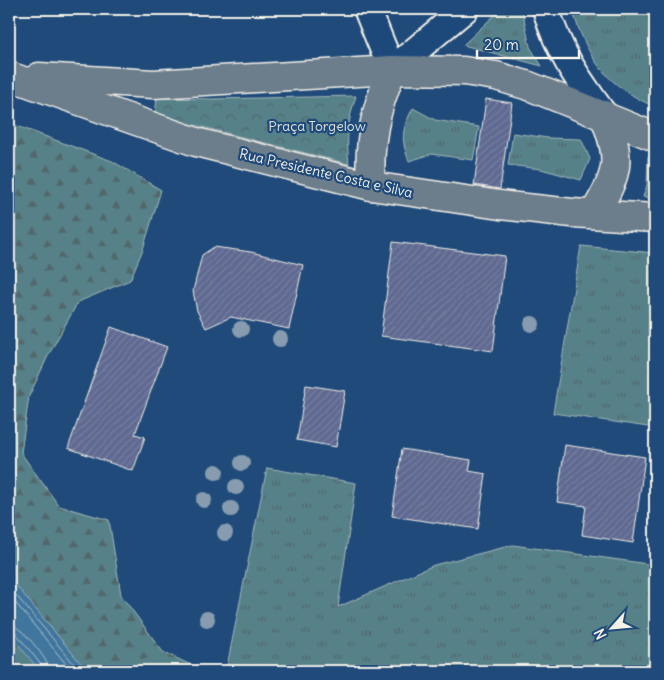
<svg xmlns="http://www.w3.org/2000/svg" width="664" height="680" viewBox="0 0 664 680" font-family="Delius,sans-serif">
	<style>
		.grass { fill: url(#grass-tufts); stroke: #a6b9b8 }
		.forest { fill: url(#forest-firs); stroke: #a6b9b8 }
		.park { fill: url(#park-crowns); stroke: #a6b9b8 }
		.water { fill: #41769e; stroke: #89a7bc }
		.lines { fill: none; stroke-linecap: round; stroke-linejoin: round }
		.shore { stroke: #acc0ca; stroke-width: 1 }
		.building { fill: url(#building-hatch); stroke: #f4f1e8 }
		.street-casing { stroke: #f4f1e8; stroke-width: 30 }
		.primary-casing { stroke: #f4f1e8; stroke-width: 31 }
		.street { stroke: #1f4a7a; stroke-width: 26 }
		.primary { stroke: #6c7d8c; stroke-width: 28 }
		.tree { fill: #879caf }
		.labels { text-anchor: middle; dominant-baseline: central; stroke-width: 4.5; stroke-linejoin: round; paint-order: stroke }
		.park-label { font-size: 14px; fill: #dce0da; stroke: #1f4a7a }
		.street-label { font-size: 14px; fill: #f4f1e8; stroke: #1f4a7a }
	</style>
	<defs>
		<pattern id="grass-tufts" width="24" height="20" patternUnits="userSpaceOnUse" patternTransform="scale(1.25)"><rect width="24" height="20" fill="#578189"/><path d="M3 7l-1-3M5 7V3M7 7l1-3M15 17l-1-3M17 17v-4M19 17l1-3" fill="none" stroke="#51676b"/></pattern>
		<pattern id="forest-firs" width="22" height="20" patternUnits="userSpaceOnUse" patternTransform="scale(1.25)"><rect width="22" height="20" fill="#578189"/><path d="M5 1l3.5 6h-7zM16 11l3.5 6h-7z" fill="#51676b"/></pattern>
		<pattern id="park-crowns" width="20" height="18" patternUnits="userSpaceOnUse" patternTransform="scale(1.25)"><rect width="20" height="18" fill="#578189"/><path d="M2 6a3 3 0 1 1 6 0M12 15a3 3 0 1 1 6 0" fill="none" stroke="#51676b"/></pattern>
		<pattern id="building-hatch" width="6" height="6" patternUnits="userSpaceOnUse" patternTransform="scale(1.25)"><rect width="6" height="6" fill="#5f6991"/><path d="M-1 1l2-2M0 6l6-6M5 7l2-2" fill="none" stroke="#777fa0"/></pattern>
	</defs>
	<rect width="100%" height="100%" fill="#1f4a7a"/>
	<filter id="ink" filterUnits="userSpaceOnUse"><feTurbulence type="fractalNoise" baseFrequency=".02" numOctaves="2"/><feDisplacementMap in="SourceGraphic" scale="10" xChannelSelector="R" yChannelSelector="G"/><feConvolveMatrix kernelMatrix="1 2 1 2 8 2 1 2 1" color-interpolation-filters="sRGB"/></filter>
	<g filter="url(#ink)">
		<g class="grass">
			<path d="M501 9H522L530 47 542 66 463 45Z"/>
			<path d="M572 9H655V107C606 85 588 60 572 9Z"/>
			<path d="M413 108 435 120 479 127 473 160 432 154 409 161C400 138 402 129 413 108Z"/>
			<path d="M513 133 548 138 581 139 590 159 581 180 541 169 508 165Z"/>
			<path d="M648 157 655 160V198L643 197 647 185Z"/>
			<path d="M581 246 655 253V428L553 413Z"/>
			<path d="M267 468 356 483 338 607 434 565 513 545 655 565V671H226Z"/>
		</g>
		<g class="forest">
			<path d="M9 123 112 161 161 190 143 249 130 280 78 302 49 354 29 396 21 453 59 506 109 520 121 595 163 652 204 671H87L14 583 9 581Z"/>
			<path d="M9 633 40 671H9Z"/>
		</g>
		<path class="park" d="M356 96C348 119 346 139 349 164L155 115 157 98 211 99Z"/>
		<path class="water" d="M9 581 14 583 87 671H40L9 633Z"/>
		<g class="lines">
			<g class="shore">
				<path d="M9 587 80 671"/>
				<path d="M9 595 72 671"/>
				<path d="M9 624C20 624 49 660 50 671"/>
				<path d="M9 630 15 632 42 666 44 671"/>
			</g>
		</g>
		<g class="building">
			<path d="M486 99 512 103 500 189 474 185Z"/>
			<path d="M393 242 505 256 493 351 381 336Z"/>
			<path d="M214 247 251 252 303 265 289 329 231 317 206 328 197 311 193 291 202 255Z"/>
			<path d="M111 327 167 347 135 434 145 437 133 471 68 448Z"/>
			<path d="M306 385 345 391 336 447 297 440Z"/>
			<path d="M565 445 645 457 633 543 582 535 586 506 557 502Z"/>
			<path d="M402 449 471 460 469 471 486 474 478 529 392 516Z"/>
		</g>
		<g class="lines">
			<defs>
				<g id="street">
					<path d="M367 9 392 70 465 9"/>
					<path d="M546 9C559 53 577 78 604 115"/>
				</g>
				<g id="primary">
					<path d="M9 76 196 142 371 186 500 205 572 213 655 218"/>
					<path d="M39 77 153 84 392 70 464 71 496 76 529 86 655 137"/>
					<path d="M371 186C368 142 375 110 392 70"/>
					<path d="M594 214C619 172 622 160 604 115"/>
				</g>
			</defs>
			<use href="#street" class="street-casing"/>
			<use href="#primary" class="primary-casing"/>
			<use href="#street" class="street"/>
			<use href="#primary" class="primary"/>
		</g>
		<g class="tree">
			<circle cx="532" cy="324" r="8"/>
			<circle cx="241" cy="329" r="8"/>
			<circle cx="280" cy="339" r="8"/>
			<circle cx="242" cy="463" r="8"/>
			<circle cx="216" cy="472" r="8"/>
			<circle cx="236" cy="487" r="8"/>
			<circle cx="204" cy="500" r="8"/>
			<circle cx="231" cy="509" r="8"/>
			<circle cx="225" cy="533" r="8"/>
			<circle cx="207" cy="619" r="8"/>
		</g>
	</g>
	<g class="labels">
		<g class="park-label">
			<text x="317" y="126">Praça Torgelow</text>
		</g>
		<g class="street-label">
			<text transform="translate(326 173) rotate(13)">Rua Presidente Costa e Silva</text>
		</g>
	</g>
	<rect width="664" height="680" fill="none" stroke="#1f4a7a" stroke-width="30"/>
	<rect x="15" y="15" width="634" height="650" fill="none" stroke="#f4f1e8" stroke-width="2" filter="url(#ink)"/>
	<g transform="translate(612 628) rotate(243)" stroke="#1f4a7a" stroke-width="4" paint-order="stroke">
	<path d="M0-4L9 19L0 12L-9 19Z" fill="#f4f1e8"/>
	<text y="-8" font-size="14" font-weight="bold" text-anchor="middle" fill="#f4f1e8">N</text>
	</g>
	<path d="M477 50v8h102v-8" fill="none" stroke="#f4f1e8" stroke-width="2.5"/>
	<text x="484" y="50" font-size="15" fill="#f4f1e8" stroke="#1f4a7a" stroke-width="4" paint-order="stroke">20 m</text>
</svg>
